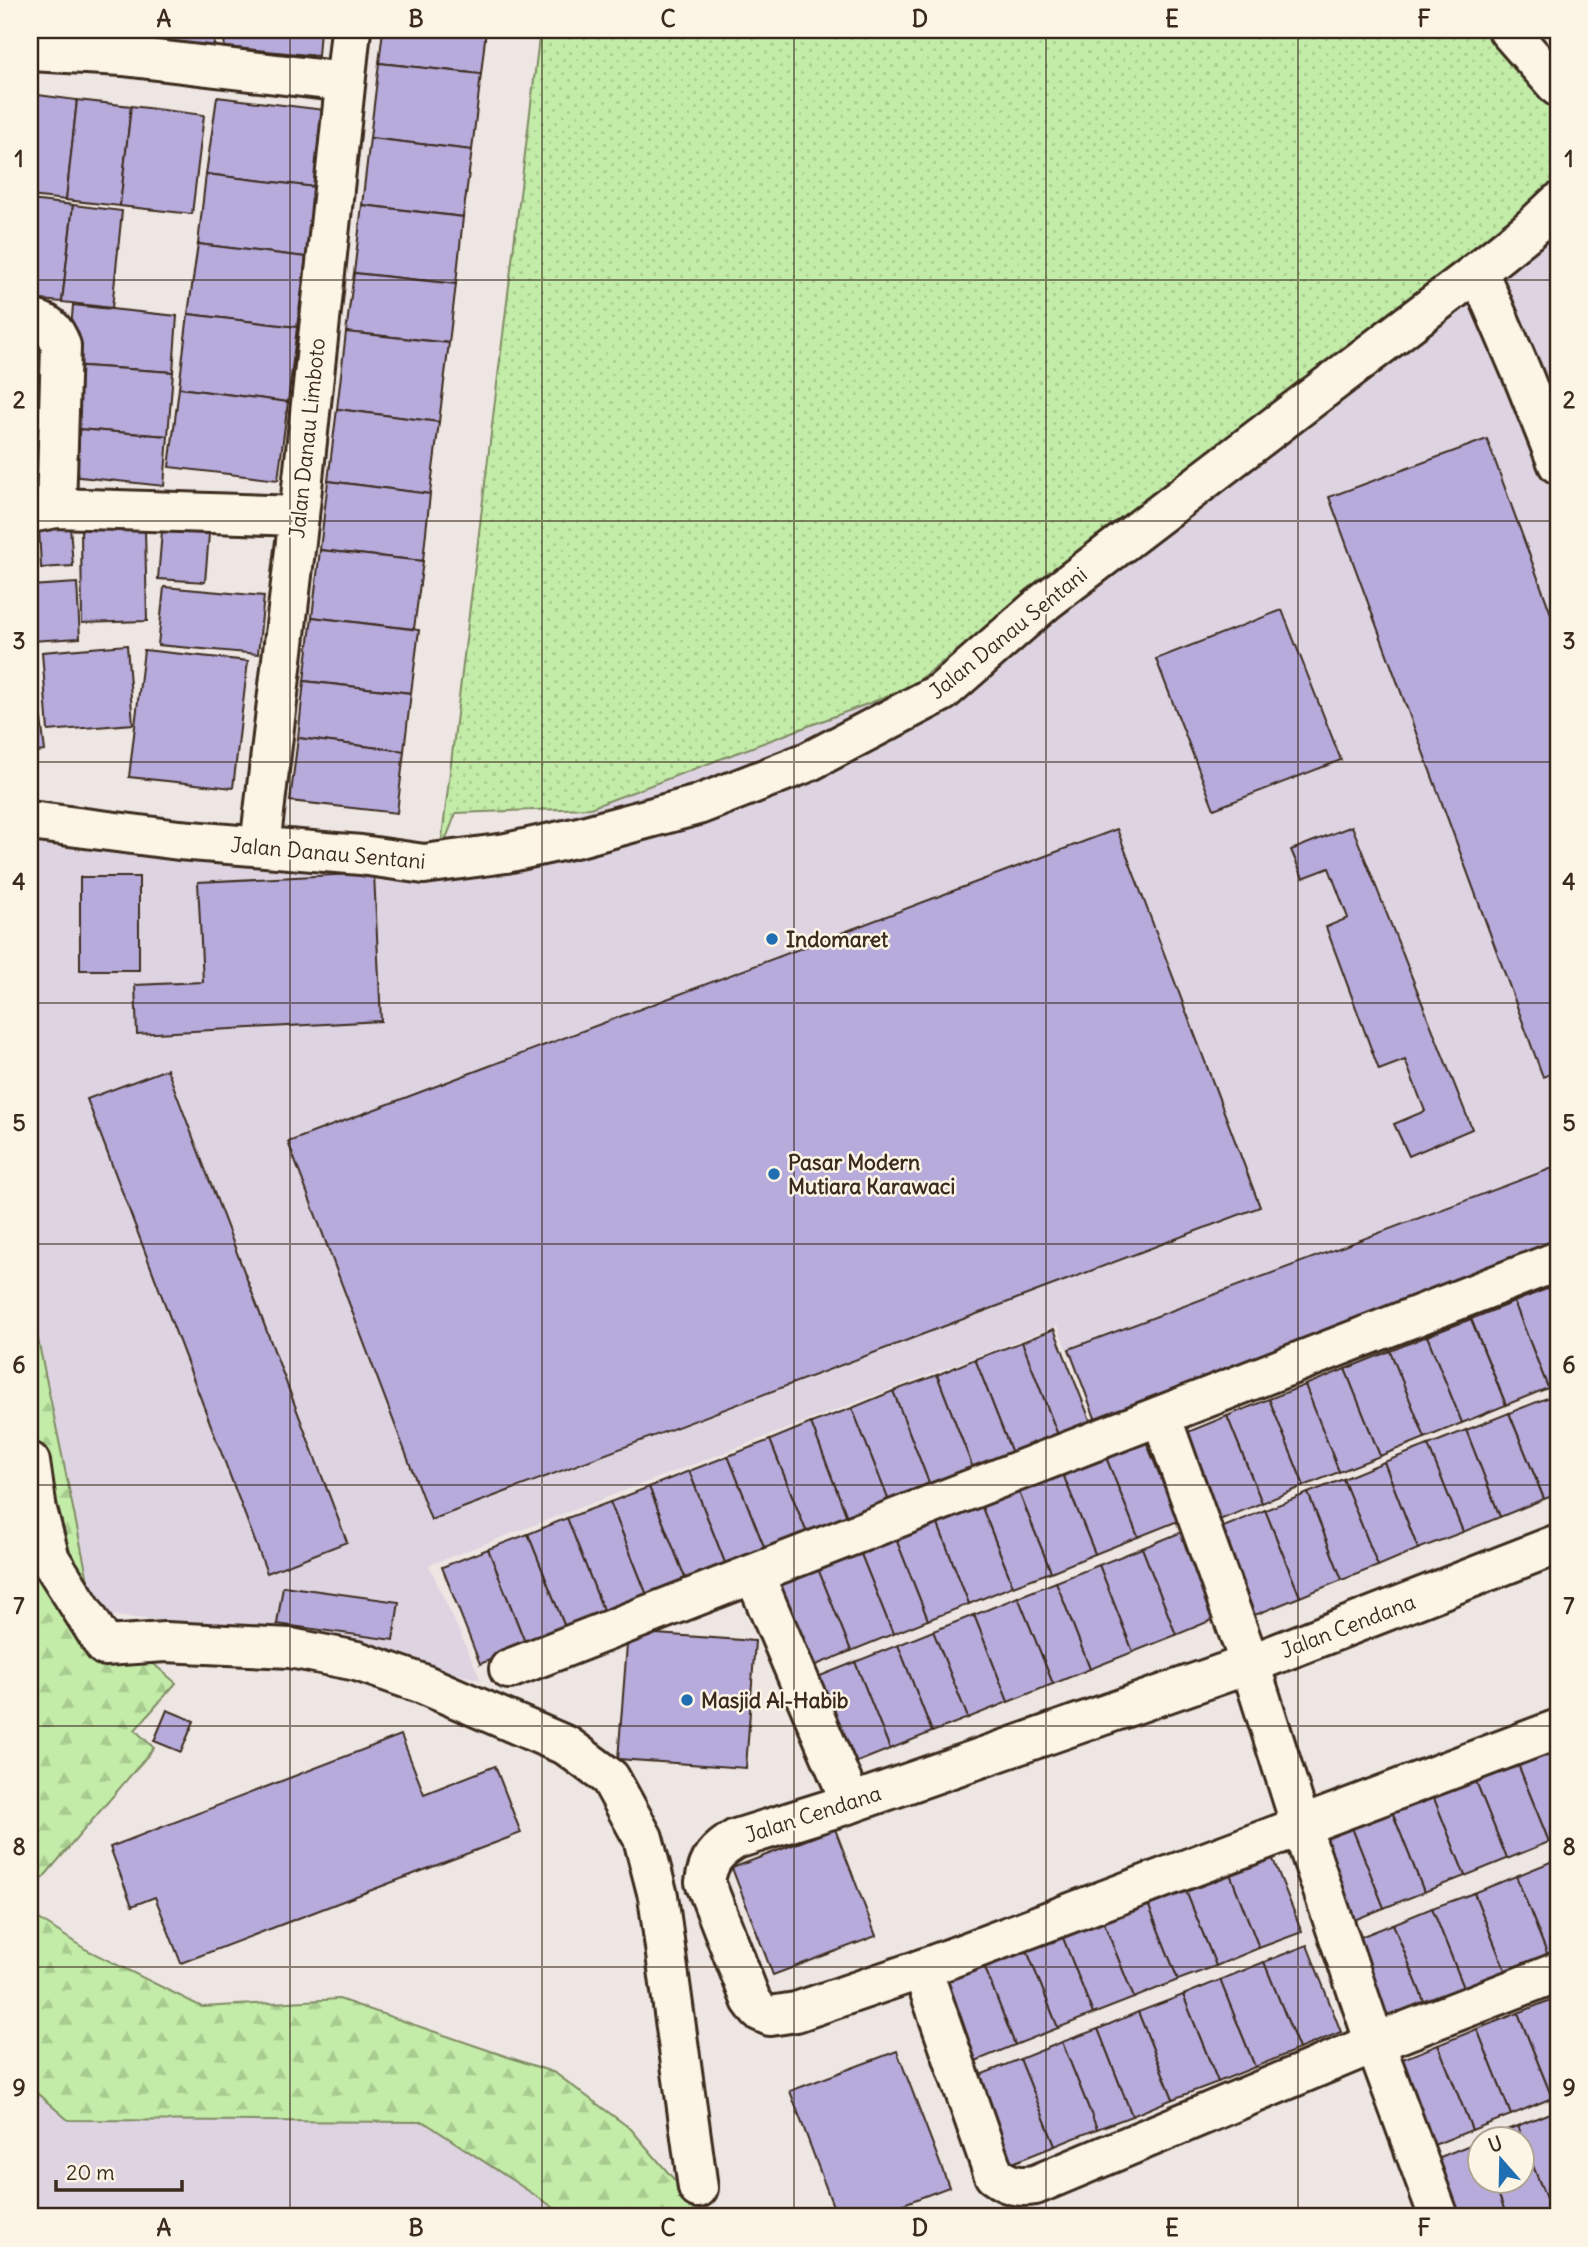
<svg xmlns="http://www.w3.org/2000/svg" width="1588" height="2247" viewBox="0 0 1588 2247" font-family="Delius,sans-serif">
	<style>
		.built { fill: #ded4e1 }
		.grass { fill: url(#grass-dots); stroke: #7f8b63; stroke-width: 2 }
		.forest { fill: url(#forest-firs); stroke: #7f8b63; stroke-width: 2 }
		.building { fill: #b7abdc; stroke: #3b2a1e; stroke-width: 2 }
		.lines { fill: none; stroke-linecap: round; stroke-linejoin: round }
		.minor-casing { stroke: #3b2a1e; stroke-width: 44 }
		.tertiary-casing { stroke: #3b2a1e; stroke-width: 44 }
		.minor { stroke: #fcf5e5; stroke-width: 38 }
		.tertiary { stroke: #fcf5e5; stroke-width: 38 }
		.grid { fill: none; stroke: #3b2a1e; stroke-width: 2; stroke-opacity: 0.55 }
		.poi-dot { fill: #1f6fb2; stroke: #fcf5e5; stroke-width: 2.5 }
		.labels { text-anchor: middle; dominant-baseline: central; stroke-width: 5; stroke-linejoin: round; paint-order: stroke }
		.street-label { font-size: 21px; fill: #3b2a1e; stroke: #fcf5e5 }
		.poi-label { font-size: 21px; font-weight: bold; fill: #3b2a1e; stroke: #fcf5e5; text-anchor: start }
		.neatline { fill: none; stroke: #3b2a1e; stroke-width: 2.5 }
		.grid-label { font-size: 23px; text-anchor: middle; font-weight: bold; fill: #3b2a1e }
	</style>
	<defs>
		<pattern id="grass-dots" width="8" height="8" patternUnits="userSpaceOnUse" patternTransform="scale(1.75)"><rect width="8" height="8" fill="#c3eca8"/><path d="M2 2h.1M6 6h.1" fill="none" stroke="#a8cb90" stroke-width="1.8" stroke-linecap="round"/></pattern>
		<pattern id="forest-firs" width="22" height="20" patternUnits="userSpaceOnUse" patternTransform="scale(1.75)"><rect width="22" height="20" fill="#c3eca8"/><path d="M5 1l3.5 6h-7zM16 11l3.5 6h-7z" fill="#a8cb90"/></pattern>
	</defs>
	<rect width="100%" height="100%" fill="#eee6e3"/>
	<filter id="ink" filterUnits="userSpaceOnUse"><feTurbulence type="fractalNoise" baseFrequency=".0143" numOctaves="2"/><feDisplacementMap in="SourceGraphic" scale="14" xChannelSelector="R" yChannelSelector="G"/><feConvolveMatrix kernelMatrix="1 2 1 2 8 2 1 2 1" color-interpolation-filters="sRGB"/></filter>
	<g filter="url(#ink)">
		<g class="built">
			<path d="M1558 212V1254L1099 1426 1057 1326 429 1565 481 1680 290 1633 95 1614 30 1301V837L440 854 590 808 907 689Z"/>
			<path d="M30 2087 69 2120 424 2122 568 2217H30Z"/>
		</g>
		<path class="grass" d="M540 30H1517L1558 77V212L1048 582 907 689 590 808 456 813 440 854Z"/>
		<g class="forest">
			<path d="M30 1301 95 1614 176 1683 135 1730 154 1748 30 1893Z"/>
			<path d="M30 1913 85 1949 202 2007 339 1999 555 2073 631 2129 706 2217H568L424 2122 68 2120 30 2087Z"/>
		</g>
		<g class="building">
			<path d="M137 30H215L214 48 137 47Z"/>
			<path d="M226 30H320L318 56 224 47Z"/>
			<path d="M383 30H486L481 74 379 63Z"/>
			<path d="M379 63 481 74 472 150 370 138Z"/>
			<path d="M30 94 77 100 66 200 30 196Z"/>
			<path d="M217 97 325 110 315 187 206 174Z"/>
			<path d="M77 100 131 106 120 206 66 200Z"/>
			<path d="M131 106 204 115 192 214 120 206Z"/>
			<path d="M370 138 472 150 463 217 362 205Z"/>
			<path d="M206 174 315 187 306 257 198 244Z"/>
			<path d="M30 200 73 205 62 302 30 299Z"/>
			<path d="M73 205 122 211 112 308 62 302Z"/>
			<path d="M362 205 463 217 456 284 354 273Z"/>
			<path d="M198 244 306 257 297 327 188 314Z"/>
			<path d="M354 273 456 284 449 343 346 332Z"/>
			<path d="M73 305 177 316 173 372 68 365Z"/>
			<path d="M188 314 297 327 288 402 179 388Z"/>
			<path d="M346 332 449 343 439 422 337 409Z"/>
			<path d="M68 365 173 372 168 436 64 428Z"/>
			<path d="M179 388 288 402 278 480 169 467Z"/>
			<path d="M337 409 439 422 430 494 328 481Z"/>
			<path d="M64 428 168 436 164 486 61 475Z"/>
			<path d="M1487 439 1558 633V1071L1543 1077 1329 497Z"/>
			<path d="M328 481 430 494 423 561 320 550Z"/>
			<path d="M70 526 73 566 41 568 39 528Z"/>
			<path d="M145 528 147 621 82 623 81 529Z"/>
			<path d="M162 531 209 534 205 582 158 579Z"/>
			<path d="M320 550 423 561 414 629 312 617Z"/>
			<path d="M77 583 80 638 31 641 30 586Z"/>
			<path d="M164 587 264 596 258 654 158 645Z"/>
			<path d="M1282 610 1341 760 1214 809 1156 659Z"/>
			<path d="M312 617 419 630 411 693 304 681Z"/>
			<path d="M127 645 133 724 48 731 42 652Z"/>
			<path d="M30 647H32L45 751 30 753Z"/>
			<path d="M144 650 248 661 233 788 129 777Z"/>
			<path d="M304 681 411 693 404 751 298 738Z"/>
			<path d="M298 738 404 751 397 813 290 801Z"/>
			<path d="M1352 826 1472 1129 1409 1156 1394 1124 1425 1111 1405 1060 1379 1070 1326 927 1348 918 1329 868 1303 878 1291 850Z"/>
			<path d="M1117 829 1260 1207 431 1520 288 1142Z"/>
			<path d="M374 873 381 1021 137 1034 135 985 203 982 198 882Z"/>
			<rect x="80" y="877" width="59" height="93"/>
			<path d="M167 1069 347 1542 267 1573 87 1099Z"/>
			<path d="M1558 1166V1245L1095 1418 1069 1349Z"/>
			<path d="M1554 1286 1558 1295V1384L1548 1388 1514 1302Z"/>
			<path d="M1514 1302 1548 1388 1506 1405 1471 1319Z"/>
			<path d="M1471 1319 1506 1405 1462 1423 1427 1336Z"/>
			<path d="M1054 1329 1092 1425 1059 1438 1022 1342Z"/>
			<path d="M1427 1336 1462 1423 1425 1438 1390 1351Z"/>
			<path d="M1022 1342 1059 1438 1013 1456 975 1359Z"/>
			<path d="M1390 1351 1425 1438 1380 1456 1345 1369Z"/>
			<path d="M975 1359 1013 1456 974 1471 937 1375Z"/>
			<path d="M1345 1369 1380 1456 1339 1472 1305 1385Z"/>
			<path d="M937 1375 974 1471 931 1488 893 1391Z"/>
			<path d="M1305 1385 1339 1472 1304 1486 1269 1399Z"/>
			<path d="M893 1391 931 1488 890 1504 852 1408Z"/>
			<path d="M1552 1396 1558 1411V1494L1544 1499 1509 1413Z"/>
			<path d="M1269 1399 1304 1486 1262 1503 1227 1416Z"/>
			<path d="M852 1408 890 1504 848 1520 811 1423Z"/>
			<path d="M1509 1413 1544 1499 1500 1517 1466 1430Z"/>
			<path d="M1227 1416 1262 1503 1217 1521 1183 1434Z"/>
			<path d="M811 1423 848 1520 808 1536 770 1440Z"/>
			<path d="M1466 1430 1500 1517 1463 1532 1428 1445Z"/>
			<path d="M1143 1434 1178 1521 1138 1537 1103 1450Z"/>
			<path d="M770 1440 808 1536 766 1552 728 1456Z"/>
			<path d="M1428 1445 1463 1532 1418 1549 1384 1462Z"/>
			<path d="M1103 1450 1138 1537 1095 1554 1060 1467Z"/>
			<path d="M728 1456 766 1552 727 1568 689 1471Z"/>
			<path d="M1384 1462 1418 1549 1378 1566 1343 1479Z"/>
			<path d="M1060 1467 1095 1554 1051 1572 1016 1485Z"/>
			<path d="M689 1471 727 1568 687 1583 649 1487Z"/>
			<path d="M1343 1479 1378 1566 1342 1580 1308 1493Z"/>
			<path d="M1016 1485 1051 1572 1013 1586 979 1500Z"/>
			<path d="M649 1487 687 1583 648 1598 610 1502Z"/>
			<path d="M1308 1493 1342 1580 1300 1597 1265 1510Z"/>
			<path d="M979 1500 1013 1586 969 1604 935 1517Z"/>
			<path d="M610 1502 648 1598 605 1615 567 1518Z"/>
			<path d="M1265 1510 1300 1597 1255 1615 1221 1528Z"/>
			<path d="M935 1517 969 1604 928 1620 894 1534Z"/>
			<path d="M567 1518 605 1615 566 1630 528 1534Z"/>
			<path d="M1182 1532 1217 1618 1176 1635 1142 1548Z"/>
			<path d="M528 1534 566 1630 526 1645 488 1549Z"/>
			<path d="M894 1534 928 1620 893 1634 858 1547Z"/>
			<path d="M858 1547 893 1634 851 1651 816 1564Z"/>
			<path d="M1142 1548 1176 1635 1133 1652 1099 1565Z"/>
			<path d="M488 1549 526 1645 480 1664 442 1567Z"/>
			<path d="M816 1564 851 1651 806 1669 771 1582Z"/>
			<path d="M1099 1565 1133 1652 1090 1669 1056 1582Z"/>
			<path d="M1056 1582 1090 1669 1053 1684 1018 1597Z"/>
			<path d="M283 1586 399 1602 393 1640 277 1624Z"/>
			<path d="M1018 1597 1053 1684 1008 1702 974 1615Z"/>
			<path d="M974 1615 1008 1702 968 1718 933 1631Z"/>
			<path d="M933 1631 968 1718 932 1732 898 1645Z"/>
			<path d="M628 1632 755 1641 746 1768 618 1759Z"/>
			<path d="M898 1645 932 1732 890 1749 855 1662Z"/>
			<path d="M855 1662 890 1749 845 1767 810 1680Z"/>
			<path d="M167 1710 194 1721 181 1752 154 1741Z"/>
			<path d="M401 1735 424 1794 495 1766 521 1833 181 1963 155 1897 132 1906 110 1847Z"/>
			<path d="M1555 1741 1558 1750V1839L1549 1842 1515 1757Z"/>
			<path d="M1515 1757 1549 1842 1507 1859 1473 1774Z"/>
			<path d="M1473 1774 1507 1859 1465 1876 1431 1791Z"/>
			<path d="M1431 1791 1465 1876 1424 1892 1390 1807Z"/>
			<path d="M1390 1807 1424 1892 1384 1908 1350 1823Z"/>
			<path d="M1350 1823 1384 1908 1342 1925 1308 1840Z"/>
			<path d="M835 1829 876 1936 773 1975 732 1868Z"/>
			<path d="M1267 1844 1302 1932 1259 1948 1225 1861Z"/>
			<path d="M1558 1859V1957L1550 1961 1516 1876Z"/>
			<path d="M1225 1861 1259 1948 1216 1966 1181 1879Z"/>
			<path d="M1516 1876 1550 1961 1508 1978 1474 1893Z"/>
			<path d="M1181 1879 1216 1966 1178 1980 1144 1894Z"/>
			<path d="M1474 1893 1508 1978 1466 1993 1432 1908Z"/>
			<path d="M1144 1894 1178 1980 1134 1998 1099 1911Z"/>
			<path d="M1432 1908 1466 1993 1427 2009 1393 1924Z"/>
			<path d="M1099 1911 1134 1998 1093 2014 1059 1928Z"/>
			<path d="M1393 1924 1427 2009 1384 2026 1350 1941Z"/>
			<path d="M1059 1928 1093 2014 1058 2028 1023 1941Z"/>
			<path d="M1023 1941 1058 2028 1015 2045 981 1958Z"/>
			<path d="M1307 1945 1341 2032 1299 2049 1264 1962Z"/>
			<path d="M981 1958 1015 2045 971 2063 936 1976Z"/>
			<path d="M1264 1962 1299 2049 1255 2067 1220 1980Z"/>
			<path d="M1220 1980 1255 2067 1218 2082 1183 1995Z"/>
			<path d="M1183 1995 1218 2082 1173 2099 1138 2012Z"/>
			<path d="M1558 1997V2096L1552 2098 1518 2013Z"/>
			<path d="M1138 2012 1173 2099 1132 2116 1098 2029Z"/>
			<path d="M1518 2013 1552 2098 1511 2115 1477 2029Z"/>
			<path d="M1098 2029 1132 2116 1097 2129 1062 2042Z"/>
			<path d="M1477 2029 1511 2115 1472 2130 1438 2045Z"/>
			<path d="M1062 2042 1097 2129 1055 2146 1020 2059Z"/>
			<path d="M1438 2045 1472 2130 1429 2147 1395 2062Z"/>
			<path d="M897 2051 949 2187 869 2217H837L790 2091Z"/>
			<path d="M1020 2059 1055 2146 1010 2164 975 2077Z"/>
			<path d="M1557 2110 1558 2208 1551 2211 1517 2126Z"/>
			<path d="M1517 2126 1551 2211 1535 2217H1507L1493 2180H1522V2138H1485Z"/>
			<path d="M1477 2142 1480 2147V2180H1493L1507 2217H1458L1435 2159Z"/>
		</g>
		<g class="lines">
			<defs>
				<g id="minor">
					<path d="M30 51 123 56 345 82"/>
					<path d="M30 320C47 321 56 330 61 346L56 508"/>
					<path d="M30 513 56 508 299 516"/>
					<path d="M30 821 179 840 361 855 424 864 506 853 579 837 698 805 808 762 942 692 1046 601 1478 271"/>
					<path d="M260 846 299 516 351 30"/>
					<path d="M1161 1416 1250 1664 1301 1826 1375 2043 1439 2217"/>
					<path d="M30 1462 37 1510 50 1559 105 1646 165 1642 290 1648 357 1661 423 1684 567 1746 610 1778 643 1838 658 1896 698 2188"/>
					<path d="M1558 1544 1250 1664 851 1803 736 1839C717 1850 708 1860 705 1882L751 2000 759 2011 770 2016 796 2012 922 1969 1558 1729"/>
					<path d="M754 1574 851 1803"/>
					<path d="M509 1669 1558 1261"/>
					<path d="M922 1969 994 2175C1008 2185 1018 2188 1035 2185L1375 2043 1558 1972"/>
				</g>
				<g id="tertiary">
					<path d="M1508 30 1558 87"/>
					<path d="M1558 203 1528 231 1478 271 1521 371 1558 464"/>
				</g>
			</defs>
			<use href="#minor" class="minor-casing"/>
			<use href="#tertiary" class="tertiary-casing"/>
			<use href="#minor" class="minor"/>
			<use href="#tertiary" class="tertiary"/>
		</g>
	</g>
	<path class="grid" d="M290 30V2217M542 30V2217M794 30V2217M1046 30V2217M1298 30V2217M30 280H1558M30 521H1558M30 762H1558M30 1003H1558M30 1244H1558M30 1485H1558M30 1726H1558M30 1967H1558"/>
	<g class="poi-dot">
		<circle cx="772" cy="939" r="7"/>
		<circle cx="774" cy="1174" r="7"/>
		<circle cx="687" cy="1700" r="7"/>
	</g>
	<g class="labels">
		<g class="street-label">
			<text transform="translate(307 438) rotate(-84)">Jalan Danau Limboto</text>
			<text transform="translate(1008 633) rotate(-39)">Jalan Danau Sentani</text>
			<text transform="translate(328 853) rotate(5)">Jalan Danau Sentani</text>
			<text transform="translate(1348 1626) rotate(-21)">Jalan Cendana</text>
			<text transform="translate(813 1814) rotate(-18)">Jalan Cendana</text>
		</g>
		<g class="poi-label">
			<text x="786" y="939">Indomaret</text>
			<text x="788" y="1162">Pasar Modern<tspan x="788" dy="24">Mutiara Karawaci</tspan></text>
			<text x="701" y="1700">Masjid Al-Habib</text>
		</g>
	</g>
	<rect width="1588" height="2247" fill="none" stroke="#fcf5e5" stroke-width="77"/>
	<g transform="translate(1501 2160) rotate(340)"><circle r="33" fill="#fcf5e5" stroke="#afa495" stroke-width="2"/>
	<path d="M0-5L12 26L0 18L-12 26Z" fill="#1f6fb2"/>
	<text y="-10" font-size="19" font-weight="bold" text-anchor="middle" fill="#3b2a1e">U</text>
	</g>
	<path d="M56 2180v10h126v-10" fill="none" stroke="#3b2a1e" stroke-width="3.5"/>
	<text x="66" y="2180" font-size="21" fill="#3b2a1e" stroke="#fcf5e5" stroke-width="5" paint-order="stroke">20 m</text>
	<rect x="38" y="38" width="1512" height="2170" class="neatline"/>
	<g class="grid-label">
		<text x="164" y="27">A</text>
		<text x="416" y="27">B</text>
		<text x="668" y="27">C</text>
		<text x="920" y="27">D</text>
		<text x="1172" y="27">E</text>
		<text x="1424" y="27">F</text>
		<text x="19" y="167">1</text>
		<text x="1569" y="167">1</text>
		<text x="19" y="408">2</text>
		<text x="1569" y="408">2</text>
		<text x="19" y="649">3</text>
		<text x="1569" y="649">3</text>
		<text x="19" y="890">4</text>
		<text x="1569" y="890">4</text>
		<text x="19" y="1131">5</text>
		<text x="1569" y="1131">5</text>
		<text x="19" y="1373">6</text>
		<text x="1569" y="1373">6</text>
		<text x="19" y="1614">7</text>
		<text x="1569" y="1614">7</text>
		<text x="19" y="1855">8</text>
		<text x="1569" y="1855">8</text>
		<text x="19" y="2096">9</text>
		<text x="1569" y="2096">9</text>
		<text x="164" y="2236">A</text>
		<text x="416" y="2236">B</text>
		<text x="668" y="2236">C</text>
		<text x="920" y="2236">D</text>
		<text x="1172" y="2236">E</text>
		<text x="1424" y="2236">F</text>
	</g>
</svg>
